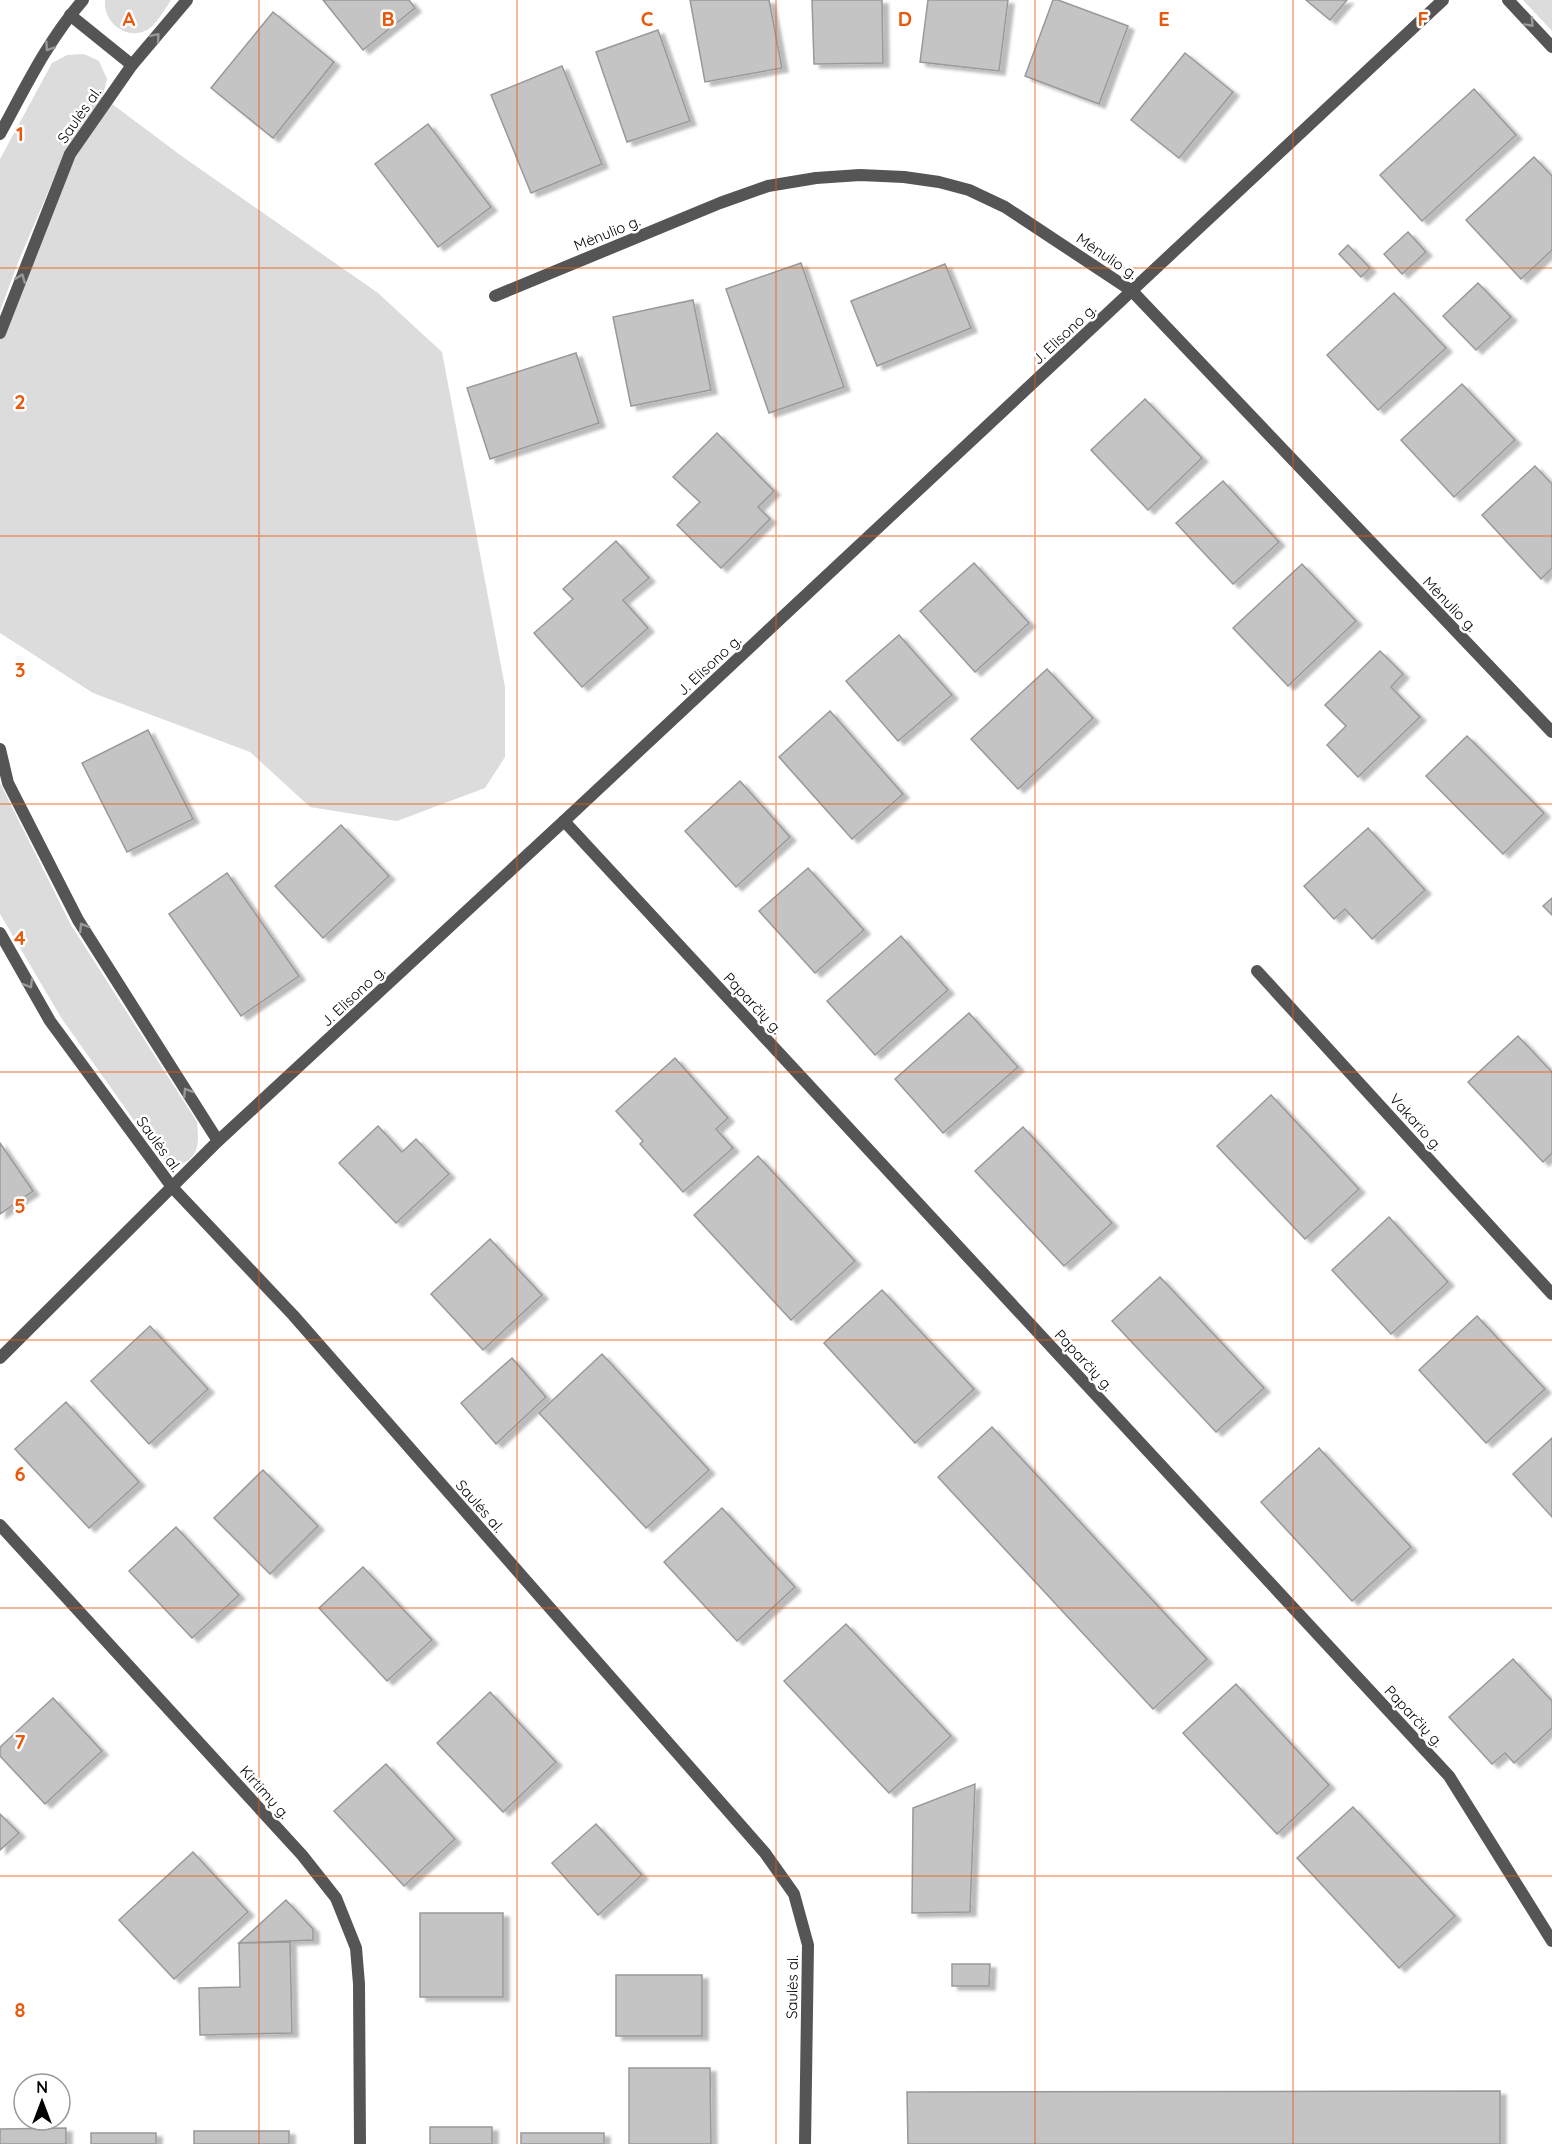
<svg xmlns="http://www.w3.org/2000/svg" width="1552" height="2144" viewBox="0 0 1552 2144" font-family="Quicksand,sans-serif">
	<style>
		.green { fill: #dcdcdc }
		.building { fill: #c4c4c4; stroke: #999; stroke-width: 1.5; filter: url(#shadow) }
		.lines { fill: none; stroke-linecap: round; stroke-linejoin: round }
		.minor { stroke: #555; stroke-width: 12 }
		.oneway { stroke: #999 }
		.grid { fill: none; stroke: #e8590c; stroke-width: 1.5; stroke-opacity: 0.55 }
		.labels { text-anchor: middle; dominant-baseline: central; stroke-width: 5; stroke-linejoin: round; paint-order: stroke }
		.street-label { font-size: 15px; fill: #000; stroke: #fff }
		.grid-label { font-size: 20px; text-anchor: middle; font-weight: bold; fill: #e8590c; stroke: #fff; stroke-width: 5; stroke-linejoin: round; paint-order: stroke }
	</style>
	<defs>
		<filter id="shadow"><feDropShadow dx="6" dy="4" stdDeviation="1.5" flood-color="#0004"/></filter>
	</defs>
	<rect width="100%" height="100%" fill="#fff"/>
	<g class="green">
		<path d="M105 0H171C165 9 156 25 147 30 126 41 103 22 105 0Z"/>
		<path d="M1523 0H1552V31Z"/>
		<path d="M84 54 99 61 107 79 102 99 65 152 19 260 0 311V159L52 63 67 55Z"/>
		<path d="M108 101 183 157 378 293 442 352 505 687V757L485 788 397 821 310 807 250 752 93 693 0 633V333L70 154Z"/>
		<path d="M0 783 71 925 197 1122C199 1143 200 1159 176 1166L160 1157 62 1019 0 914Z"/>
	</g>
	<g class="building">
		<path d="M323 0H409L415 8 363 50Z"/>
		<path d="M690 0H769L782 68 705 82Z"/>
		<path d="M812 0H882L883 63 814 64Z"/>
		<path d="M928 0H1008L999 71 920 62Z"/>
		<path d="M1053 0H1058L1128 26 1099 104 1025 76Z"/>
		<path d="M1306 0H1347L1330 20Z"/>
		<path d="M273 12 334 62 273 138 211 88Z"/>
		<path d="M658 30 690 121 627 142 596 52Z"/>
		<path d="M1185 53 1233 92 1179 158 1131 120Z"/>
		<path d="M562 66 602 164 531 193 491 95Z"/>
		<path d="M1474 89 1516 135 1422 221 1380 175Z"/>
		<path d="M428 124 491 207 438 247 375 164Z"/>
		<path d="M1534 157 1552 176V250L1521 279 1466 220Z"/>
		<path d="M1408 232 1426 252 1402 274 1384 254Z"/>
		<path d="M1348 245 1370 268 1361 277 1339 254Z"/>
		<path d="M801 263 844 387 769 413 726 289Z"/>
		<path d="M945 264 971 328 877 366 851 301Z"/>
		<path d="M1478 283 1511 317 1476 350 1443 316Z"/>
		<path d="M1394 293 1446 348 1378 410 1327 355Z"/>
		<path d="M693 300 711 390 631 406 613 317Z"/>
		<path d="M576 353 599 423 490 459 467 388Z"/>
		<path d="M1462 384 1515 440 1454 497 1401 440Z"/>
		<path d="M1145 399 1202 458 1148 510 1091 450Z"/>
		<path d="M717 433 774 491 758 507 770 519 721 568 677 525 700 502 673 477Z"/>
		<path d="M1535 466 1552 484V568L1541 579 1482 515Z"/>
		<path d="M1223 481 1279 542 1233 584 1176 523Z"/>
		<path d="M616 541 649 578 623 600 648 628 582 687 534 633 573 599 563 589Z"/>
		<path d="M974 563 1029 623 975 672 920 611Z"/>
		<path d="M1302 564 1356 621 1288 686 1233 628Z"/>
		<path d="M899 635 952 695 898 741 846 681Z"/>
		<path d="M1380 651 1403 674 1391 687 1420 717 1358 777 1327 745 1346 726 1325 705Z"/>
		<path d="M1047 669 1093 718 1018 789 971 739Z"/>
		<path d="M830 711 903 794 852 839 779 757Z"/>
		<path d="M148 730 193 819 127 852 82 763Z"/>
		<path d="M1467 736 1544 813 1503 854 1426 776Z"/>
		<path d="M740 781 790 837 736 887 685 831Z"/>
		<path d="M341 825 389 876 323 938 275 886Z"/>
		<path d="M1368 828 1425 890 1372 939 1345 909 1334 919 1304 886Z"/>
		<path d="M808 868 864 930 815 973 759 911Z"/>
		<path d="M227 873 299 976 241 1016 169 914Z"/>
		<path d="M1552 898V915L1543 906Z"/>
		<path d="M901 936 948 990 875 1055 827 1001Z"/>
		<path d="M969 1013 1018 1067 943 1133 895 1079Z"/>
		<path d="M1518 1036 1552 1072V1153L1543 1162 1468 1082Z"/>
		<path d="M675 1058 728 1118 716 1129 733 1148 683 1192 640 1144 643 1141 616 1111Z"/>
		<path d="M1271 1095 1359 1189 1305 1239 1217 1146Z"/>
		<path d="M378 1126 402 1152 416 1139 449 1174 396 1223 339 1163Z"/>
		<path d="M1023 1127 1112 1223 1064 1266 975 1171Z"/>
		<path d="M0 1143 33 1191 0 1214Z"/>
		<path d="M758 1156 855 1261 791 1320 694 1215Z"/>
		<path d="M1389 1217 1448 1282 1391 1334 1332 1270Z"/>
		<path d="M490 1239 542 1295 483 1350 431 1294Z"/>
		<path d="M1160 1277 1264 1388 1216 1432 1112 1321Z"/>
		<path d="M882 1290 974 1389 915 1443 824 1343Z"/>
		<path d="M1477 1316 1545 1389 1486 1443 1419 1370Z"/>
		<path d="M150 1326 208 1389 149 1444 91 1381Z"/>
		<path d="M602 1354 709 1470 646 1528 539 1413Z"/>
		<path d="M512 1358 546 1397 496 1444 461 1403Z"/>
		<path d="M66 1402 139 1482 89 1528 15 1449Z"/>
		<path d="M992 1427 1207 1659 1153 1709 938 1477Z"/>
		<path d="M1552 1438V1517L1513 1474Z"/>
		<path d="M1319 1448 1411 1547 1352 1601 1261 1502Z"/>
		<path d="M263 1470 318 1526 270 1574 214 1518Z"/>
		<path d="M722 1508 795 1587 737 1641 664 1562Z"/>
		<path d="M176 1527 239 1595 192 1638 129 1571Z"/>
		<path d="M363 1567 432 1640 387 1681 319 1608Z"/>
		<path d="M846 1624 951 1736 889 1793 784 1681Z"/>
		<path d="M1513 1659 1552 1701V1728L1514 1763 1505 1753 1492 1764 1449 1717Z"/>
		<path d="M1236 1684 1329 1785 1277 1834 1183 1733Z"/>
		<path d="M490 1692 556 1762 503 1812 437 1743Z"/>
		<path d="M53 1698 102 1751 45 1804 0 1756V1747Z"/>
		<path d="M386 1764 455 1839 404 1886 334 1811Z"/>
		<path d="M975 1784 970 1912 912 1913 913 1808Z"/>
		<path d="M1353 1807 1455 1916 1399 1968 1297 1858Z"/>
		<path d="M0 1814 19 1833 0 1850Z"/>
		<path d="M596 1824 642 1875 598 1915 552 1863Z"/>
		<path d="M193 1852 248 1912 174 1979 119 1920Z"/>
		<path d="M286 1900 313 1929V1940L239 1943Z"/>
		<rect x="420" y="1913" width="83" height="84"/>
		<path d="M290 1942 292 2033 200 2035 199 1988 240 1987 239 1943Z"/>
		<path d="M952 1964H990L989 1986H952Z"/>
		<rect x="616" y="1975" width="86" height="61"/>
		<path d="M629 2068H710L711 2144H629Z"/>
		<path d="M1500 2091V2144H908L907 2092Z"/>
		<rect x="430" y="2127" width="62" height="17"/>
		<path d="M66 2128V2144H0V2129Z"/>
		<rect x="194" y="2131" width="95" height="13"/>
		<rect x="91" y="2133" width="65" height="11"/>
		<rect x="521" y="2133" width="83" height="11"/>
	</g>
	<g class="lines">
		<g class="minor">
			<path d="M1508 0 1552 47"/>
			<path d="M70 15 132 65"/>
			<path d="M0 134C25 88 48 40 83 0"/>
			<path d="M495 296 720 203 768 186 816 178 860 175 904 177 939 182 969 190 1005 207 1132 291 1552 732"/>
			<path d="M0 333 70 154 132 65 187 0"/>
			<path d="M0 749 8 783 78 920 218 1141"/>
			<path d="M564 821 1449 1776 1552 1941"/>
			<path d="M0 933 50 1021 172 1187 293 1315 765 1853 794 1894 808 1945 805 2144"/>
			<path d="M1257 971 1552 1294"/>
			<path d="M0 1358 218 1141 564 821 1443 0"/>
			<path d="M0 1525 302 1855 336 1898 356 1948 359 1984 360 2144"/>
		</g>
	</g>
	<defs><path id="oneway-chevron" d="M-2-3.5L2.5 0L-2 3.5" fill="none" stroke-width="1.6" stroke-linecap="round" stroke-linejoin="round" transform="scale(1.5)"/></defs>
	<g class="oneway">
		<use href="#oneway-chevron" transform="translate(1530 23) rotate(47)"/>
		<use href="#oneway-chevron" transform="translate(156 37) rotate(-50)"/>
		<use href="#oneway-chevron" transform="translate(49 47) rotate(124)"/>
		<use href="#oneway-chevron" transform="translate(21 278) rotate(-69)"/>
		<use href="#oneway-chevron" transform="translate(83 927) rotate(-122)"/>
		<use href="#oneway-chevron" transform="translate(29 984) rotate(60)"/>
		<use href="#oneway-chevron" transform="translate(187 1092) rotate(-122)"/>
	</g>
	<path class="grid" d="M259 0V2144M517 0V2144M776 0V2144M1035 0V2144M1293 0V2144M0 268H1552M0 536H1552M0 804H1552M0 1072H1552M0 1340H1552M0 1608H1552M0 1876H1552"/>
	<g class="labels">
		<g class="street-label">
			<text transform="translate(79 115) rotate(-55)">Saulės al.</text>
			<text transform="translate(607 233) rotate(-22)">Mėnulio g.</text>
			<text transform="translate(1107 256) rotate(34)">Mėnulio g.</text>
			<text transform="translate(1064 334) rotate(-43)">J. Elisono g.</text>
			<text transform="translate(1450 604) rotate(46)">Mėnulio g.</text>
			<text transform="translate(709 665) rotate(-43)">J. Elisono g.</text>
			<text transform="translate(353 996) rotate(-43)">J. Elisono g.</text>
			<text transform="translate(753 1003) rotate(47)">Paparčių g.</text>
			<text transform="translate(1416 1122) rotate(48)">Vakario g.</text>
			<text transform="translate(159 1144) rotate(54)">Saulės al.</text>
			<text transform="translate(1084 1360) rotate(47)">Paparčių g.</text>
			<text transform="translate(480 1506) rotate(49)">Saulės al.</text>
			<text transform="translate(1414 1716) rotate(47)">Paparčių g.</text>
			<text transform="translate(265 1792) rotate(48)">Kirtimų g.</text>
			<text transform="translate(792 1987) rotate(-89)">Saulės al.</text>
		</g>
	</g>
	<g class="grid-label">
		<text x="129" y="26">A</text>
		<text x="388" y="26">B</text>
		<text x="647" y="26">C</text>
		<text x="905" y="26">D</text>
		<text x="1164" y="26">E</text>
		<text x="1423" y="26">F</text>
		<text x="20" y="141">1</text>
		<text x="20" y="409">2</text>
		<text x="20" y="677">3</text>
		<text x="20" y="945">4</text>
		<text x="20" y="1213">5</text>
		<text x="20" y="1481">6</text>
		<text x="20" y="1749">7</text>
		<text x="20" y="2017">8</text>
	</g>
	<g transform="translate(42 2102)"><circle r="28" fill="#ffffff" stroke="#999999" stroke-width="1.5"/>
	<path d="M0-4.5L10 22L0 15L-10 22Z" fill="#000000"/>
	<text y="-9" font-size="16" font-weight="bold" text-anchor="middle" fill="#000000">N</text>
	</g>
</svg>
